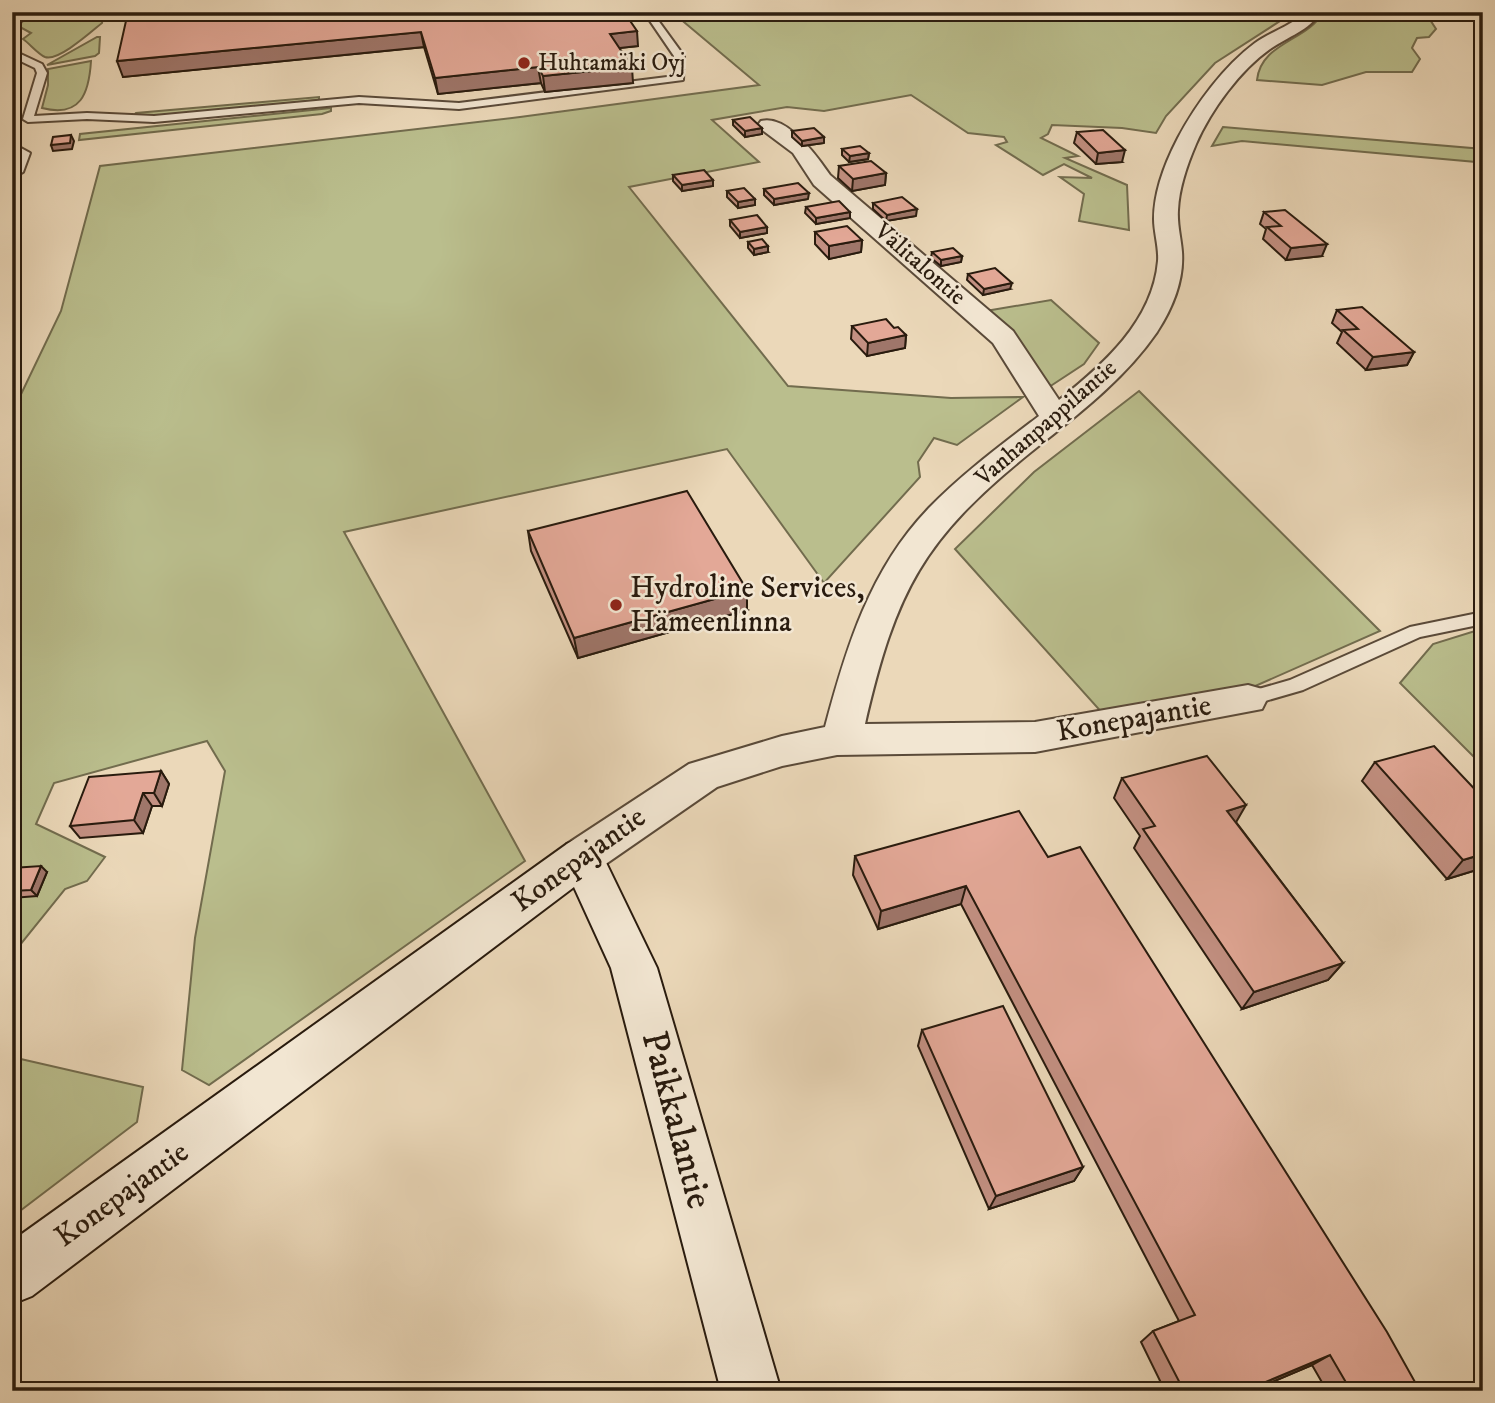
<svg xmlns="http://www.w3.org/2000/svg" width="1495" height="1403" viewBox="0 0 1495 1403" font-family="'IM FELL DW Pica',serif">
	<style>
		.green { fill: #babe8d; stroke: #726c4e; stroke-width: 2 }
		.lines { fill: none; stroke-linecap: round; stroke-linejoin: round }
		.lane-casing { stroke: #5a4a39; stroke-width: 4 }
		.street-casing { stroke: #5a4a39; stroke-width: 4 }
		.secondary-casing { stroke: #291b0e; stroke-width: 4 }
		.lane { fill: #f2e6d2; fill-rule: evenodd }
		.street { fill: #f2e6d2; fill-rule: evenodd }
		.secondary { fill: #f2e6d2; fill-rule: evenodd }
		.wall { fill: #c39082; stroke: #291b0e; stroke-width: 2 }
		.shaded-wall { fill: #9f766a; stroke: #291b0e; stroke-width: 2 }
		.building { fill: #e3a897; stroke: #291b0e; stroke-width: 2 }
		.poi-dot { fill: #8f2418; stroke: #f2e6d2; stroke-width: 2.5 }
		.labels { text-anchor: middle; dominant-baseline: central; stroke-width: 5; stroke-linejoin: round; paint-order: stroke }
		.far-poi-label { font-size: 24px; fill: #291b0e; stroke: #f2e6d2; text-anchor: start }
		.far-street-label { font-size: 24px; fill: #291b0e; stroke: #f2e6d2 }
		.poi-label { font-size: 30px; fill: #291b0e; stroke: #f2e6d2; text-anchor: start }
		.street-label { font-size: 30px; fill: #291b0e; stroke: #f2e6d2 }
		.near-street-label { font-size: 37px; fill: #291b0e; stroke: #f2e6d2 }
	</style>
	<rect width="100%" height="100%" fill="#ebd8b9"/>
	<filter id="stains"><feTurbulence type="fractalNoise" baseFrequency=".00286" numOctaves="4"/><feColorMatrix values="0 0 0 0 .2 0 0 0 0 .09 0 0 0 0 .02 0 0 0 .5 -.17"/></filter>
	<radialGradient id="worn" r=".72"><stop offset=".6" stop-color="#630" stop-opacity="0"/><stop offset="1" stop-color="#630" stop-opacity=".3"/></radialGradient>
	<g class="green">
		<path d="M32 12 103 14 102 23C92 31 58 62 45 57 38 54 30 44 23 39L31 33 18 26Z"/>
		<path d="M672 12H1294L1215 63 1166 116 1156 133 1122 128 1052 125 1048 134 1041 138 1078 156 1065 158 1127 185 1129 230 1079 221 1084 194 1060 177 1092 178 1064 164 1043 175 996 145 1007 142 1004 137 968 133 911 95 824 111 787 107 712 120 759 162 629 187 788 386 951 398 1023 397 957 445 934 438 918 462 920 477 824 583 727 449 344 532 525 861 209 1085 182 1070 195 938 225 771 207 741 54 783 36 824 105 857 87 881 65 889 12 955V413L61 311 100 166 520 117 759 85Z"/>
		<path d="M1323 12H1425L1436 29 1429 37 1417 38 1412 48 1420 59 1412 72H1366L1322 85 1257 80C1261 42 1308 41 1323 12Z"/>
		<path d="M97 37H100L99 53 95 56 47 65Z"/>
		<path d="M91 61C89 93 81 118 42 108L48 85V69Z"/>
		<path d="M319 97V100L173 115 133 116 136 113Z"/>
		<path d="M331 108V111L322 114 79 140 80 134Z"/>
		<path d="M1223 127 1483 149V179L1476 162 1242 141 1212 146Z"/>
		<path d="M1051 300 1099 343 1084 364 1046 389 980 312Z"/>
		<path d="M1139 391 1380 631 1244 691 1104 715 955 549 1034 472Z"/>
		<path d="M1475 631H1483V766L1400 683 1433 644Z"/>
		<path d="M12 1057 143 1087 137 1122 12 1217Z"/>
	</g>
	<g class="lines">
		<defs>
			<g id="lane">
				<path d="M23 12 12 20 14 12Z"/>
				<path d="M644 12H652L684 56 683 80 459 109 359 103 154 122 87 119 28 122 23 119 37 73 35 68 12 57V50L42 64 47 73 34 116 87 113 154 116 359 97 459 103 675 76 674 56Z"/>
				<path d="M12 74 17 77V84L12 87Z"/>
				<path d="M1483 612V624L1420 637 1303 690 1248 706 1238 699 1241 694 1290 680 1410 627Z"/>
			</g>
			<g id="street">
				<path d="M1304 12H1321C1308 31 1289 36 1270 49 1240 70 1211 110 1196 144 1187 165 1179 188 1178 210 1177 225 1181 238 1182 252 1184 280 1172 309 1157 332 1124 380 1076 416 1031 452 923 539 896 590 865 724L1035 722 1248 685 1262 689 1267 699 1262 709 1035 752 837 755 782 766 717 787 597 870 582 875 567 870 560 857 567 844 689 764 782 736 825 727C846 648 870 569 929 508 962 474 1001 445 1039 416L993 343 814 185 793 153 761 129 758 125 761 121C787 114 817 156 830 175L1013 331 1059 400C1103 365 1153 321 1158 261 1159 247 1154 233 1154 219 1154 191 1166 161 1178 138 1196 104 1224 66 1255 43 1271 31 1291 27 1304 12Z"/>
				<path d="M19 147 30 153 23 172 12 178V148Z"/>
			</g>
			<path id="secondary" d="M582 839 597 844 657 968 781 1391H721L611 968 574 887 32 1296 12 1304V1241L567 844Z"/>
		</defs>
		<use href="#lane" class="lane-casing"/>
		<use href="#street" class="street-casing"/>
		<use href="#secondary" class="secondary-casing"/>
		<use href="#lane" class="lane"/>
		<use href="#street" class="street"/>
		<use href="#secondary" class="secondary"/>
	</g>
	<g class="wall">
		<path d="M128 12 638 46 619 48 633 83 545 92 541 83 438 94 424 47 123 77Z"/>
		<path d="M733 120 762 128V134L745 137 733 125Z"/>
		<path d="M792 131 824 143 802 146 792 137Z"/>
		<path d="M1077 132 1122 162 1096 164 1074 143Z"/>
		<path d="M842 149 869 153 868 159 849 162 842 155Z"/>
		<path d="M839 166 886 173 885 185 852 191 838 178Z"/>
		<path d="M673 175 713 180V186L682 191 673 181Z"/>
		<path d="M764 189 808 199 774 205 764 195Z"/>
		<path d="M727 191 755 199V205L738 208 727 197Z"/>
		<path d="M873 203 916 216 886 221 873 209Z"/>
		<path d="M806 207 850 218 816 224 805 213Z"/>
		<path d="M1264 212 1322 256 1286 260 1263 239 1266 229 1260 224Z"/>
		<path d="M730 220 767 227V233L740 238 730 226Z"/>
		<path d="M815 232 862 240 861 252 829 259 815 244Z"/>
		<path d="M748 242 768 252 754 255 748 248Z"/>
		<path d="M932 252 962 256 961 262 941 266 931 258Z"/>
		<path d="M968 274 1010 289 983 295 967 280Z"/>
		<path d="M1337 310 1414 352 1407 365 1366 370 1337 343 1342 332 1332 323Z"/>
		<path d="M852 326 894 328 906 335 905 348 867 356 851 339Z"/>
		<path d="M528 531 747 610 578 658 531 551Z"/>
		<path d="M1375 762 1483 798V868L1447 879 1362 781Z"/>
		<path d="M161 771 169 784 162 806H152L143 833 80 838 70 826Z"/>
		<path d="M1122 778 1236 822 1343 963 1328 980 1242 1009 1134 848 1140 836 1114 798Z"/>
		<path d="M855 856 1048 857 1420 1391H1327L1312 1365 1251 1391H1165L1141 1342 1153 1331 1179 1321 961 904 878 929 853 875Z"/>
		<path d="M12 868 47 872 37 896 12 898Z"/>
		<path d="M922 1030 1083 1167 1074 1181 989 1209 918 1046Z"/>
	</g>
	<g class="shaded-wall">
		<path d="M637 31 638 46 611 49 610 34Z"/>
		<path d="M421 32 424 47 123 77 117 61Z"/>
		<path d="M538 67 541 83 438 94 435 78Z"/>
		<path d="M632 67 633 83 545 92 543 76Z"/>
		<path d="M762 128V134L745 137V131Z"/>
		<path d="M71 135 74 141 72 149 53 151 51 145Z"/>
		<path d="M824 137V143L802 146V141Z"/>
		<path d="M1125 150 1122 162 1096 164 1098 153Z"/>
		<path d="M869 153 868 159 849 162 850 156Z"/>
		<path d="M886 173 885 185 852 191 853 179Z"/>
		<path d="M713 180V186L682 191V185Z"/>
		<path d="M809 193 808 199 774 205V199Z"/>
		<path d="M755 199V205L738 208V202Z"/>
		<path d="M917 209 916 216 886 221 887 215Z"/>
		<path d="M850 212V218L816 224V218Z"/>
		<path d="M767 227V233L740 238V232Z"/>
		<path d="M862 240 861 252 829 259V246Z"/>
		<path d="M1327 244 1322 256 1286 260 1291 248Z"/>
		<path d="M768 246V252L754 255V249Z"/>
		<path d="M962 256 961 262 941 266V260Z"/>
		<path d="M1012 283 1010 289 983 295 984 289Z"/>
		<path d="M906 335 905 348 867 356 868 343Z"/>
		<path d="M1414 352 1407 365 1366 370 1373 357Z"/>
		<path d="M747 590V610L578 658 574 638Z"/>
		<path d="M161 771 169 784 162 806 154 793Z"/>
		<path d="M143 793 152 806 143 833 134 820Z"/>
		<path d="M1246 805 1235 824 1227 811Z"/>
		<path d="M1483 854V868L1447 879 1463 860Z"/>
		<path d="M41 866 47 872 37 896 31 890Z"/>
		<path d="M966 886 961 904 878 929 881 911Z"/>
		<path d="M1343 963 1328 980 1242 1009 1254 992Z"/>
		<path d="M1083 1167 1074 1181 989 1209 996 1196Z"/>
		<path d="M1330 1355 1312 1365 1251 1391H1244Z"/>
	</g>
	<g class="building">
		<path d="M128 12H624L637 31 610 34 632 67 543 76 538 67 435 78 421 32 117 61Z"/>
		<path d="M750 117 762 128 745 131 733 120Z"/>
		<path d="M814 128 824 137 802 141 792 131Z"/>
		<path d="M1103 130 1125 150 1098 153 1077 132Z"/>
		<path d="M71 135 70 143 51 145 53 137Z"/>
		<path d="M860 146 869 153 850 156 842 149Z"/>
		<path d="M871 161 886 173 853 179 839 166Z"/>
		<path d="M704 170 713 180 682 185 673 175Z"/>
		<path d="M798 183 809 193 774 199 764 189Z"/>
		<path d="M744 188 755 199 738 202 727 191Z"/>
		<path d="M902 197 917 209 887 215 873 203Z"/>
		<path d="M839 201 850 212 816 218 806 207Z"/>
		<path d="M1285 210 1327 244 1291 248 1267 227 1281 226 1264 212Z"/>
		<path d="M757 215 767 227 740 232 730 220Z"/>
		<path d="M847 226 862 240 829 246 815 232Z"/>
		<path d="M762 239 768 246 754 249 748 242Z"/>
		<path d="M953 248 962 256 941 260 932 252Z"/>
		<path d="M995 268 1012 283 984 289 968 274Z"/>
		<path d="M1362 307 1414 352 1373 357 1343 330 1358 329 1337 310Z"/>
		<path d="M886 319 894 328 898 327 906 335 868 343 852 326Z"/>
		<path d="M687 491 747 590 574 638 528 531Z"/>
		<path d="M1434 746 1483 798V854L1463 860 1375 762Z"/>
		<path d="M1207 756 1246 805 1227 811 1343 963 1254 992 1143 829 1155 826 1122 778Z"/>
		<path d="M161 771 154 793H143L134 820 70 826 89 777Z"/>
		<path d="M1019 811 1048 857 1080 847 1387 1332 1420 1391H1351L1330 1355 1244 1391H1184L1153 1331 1195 1315 966 886 881 911 855 856Z"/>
		<path d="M41 866 31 890 12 891V868Z"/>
		<path d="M1003 1006 1083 1167 996 1196 922 1030Z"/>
	</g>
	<g class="poi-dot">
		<circle cx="524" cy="63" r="7"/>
		<circle cx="616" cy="605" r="7"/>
	</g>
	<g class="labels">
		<g class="far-poi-label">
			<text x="538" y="63">Huhtamäki Oyj</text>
		</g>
		<g class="far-street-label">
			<text transform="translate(920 264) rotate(41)">Välitalontie</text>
			<text transform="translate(1046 423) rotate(-41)">Vanhanpappilantie</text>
		</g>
		<g class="poi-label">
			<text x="630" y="588">Hydroline Services,<tspan x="630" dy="34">Hämeenlinna</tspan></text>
		</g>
		<g class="street-label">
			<text transform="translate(1134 719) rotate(-10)">Konepajantie</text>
			<text transform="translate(579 860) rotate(-36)">Konepajantie</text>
			<text transform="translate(122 1195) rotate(-36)">Konepajantie</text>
		</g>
		<g class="near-street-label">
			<text transform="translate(676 1120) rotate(75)">Paikkalantie</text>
		</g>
	</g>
	<rect width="1495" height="1403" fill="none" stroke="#ebd8b9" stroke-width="42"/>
	<rect x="14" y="14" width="1467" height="1375" fill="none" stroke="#291b0e" stroke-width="3.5"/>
	<rect x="21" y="21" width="1453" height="1361" fill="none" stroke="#291b0e" stroke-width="2"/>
	<rect width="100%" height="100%" filter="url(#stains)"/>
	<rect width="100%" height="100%" fill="url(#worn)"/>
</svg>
